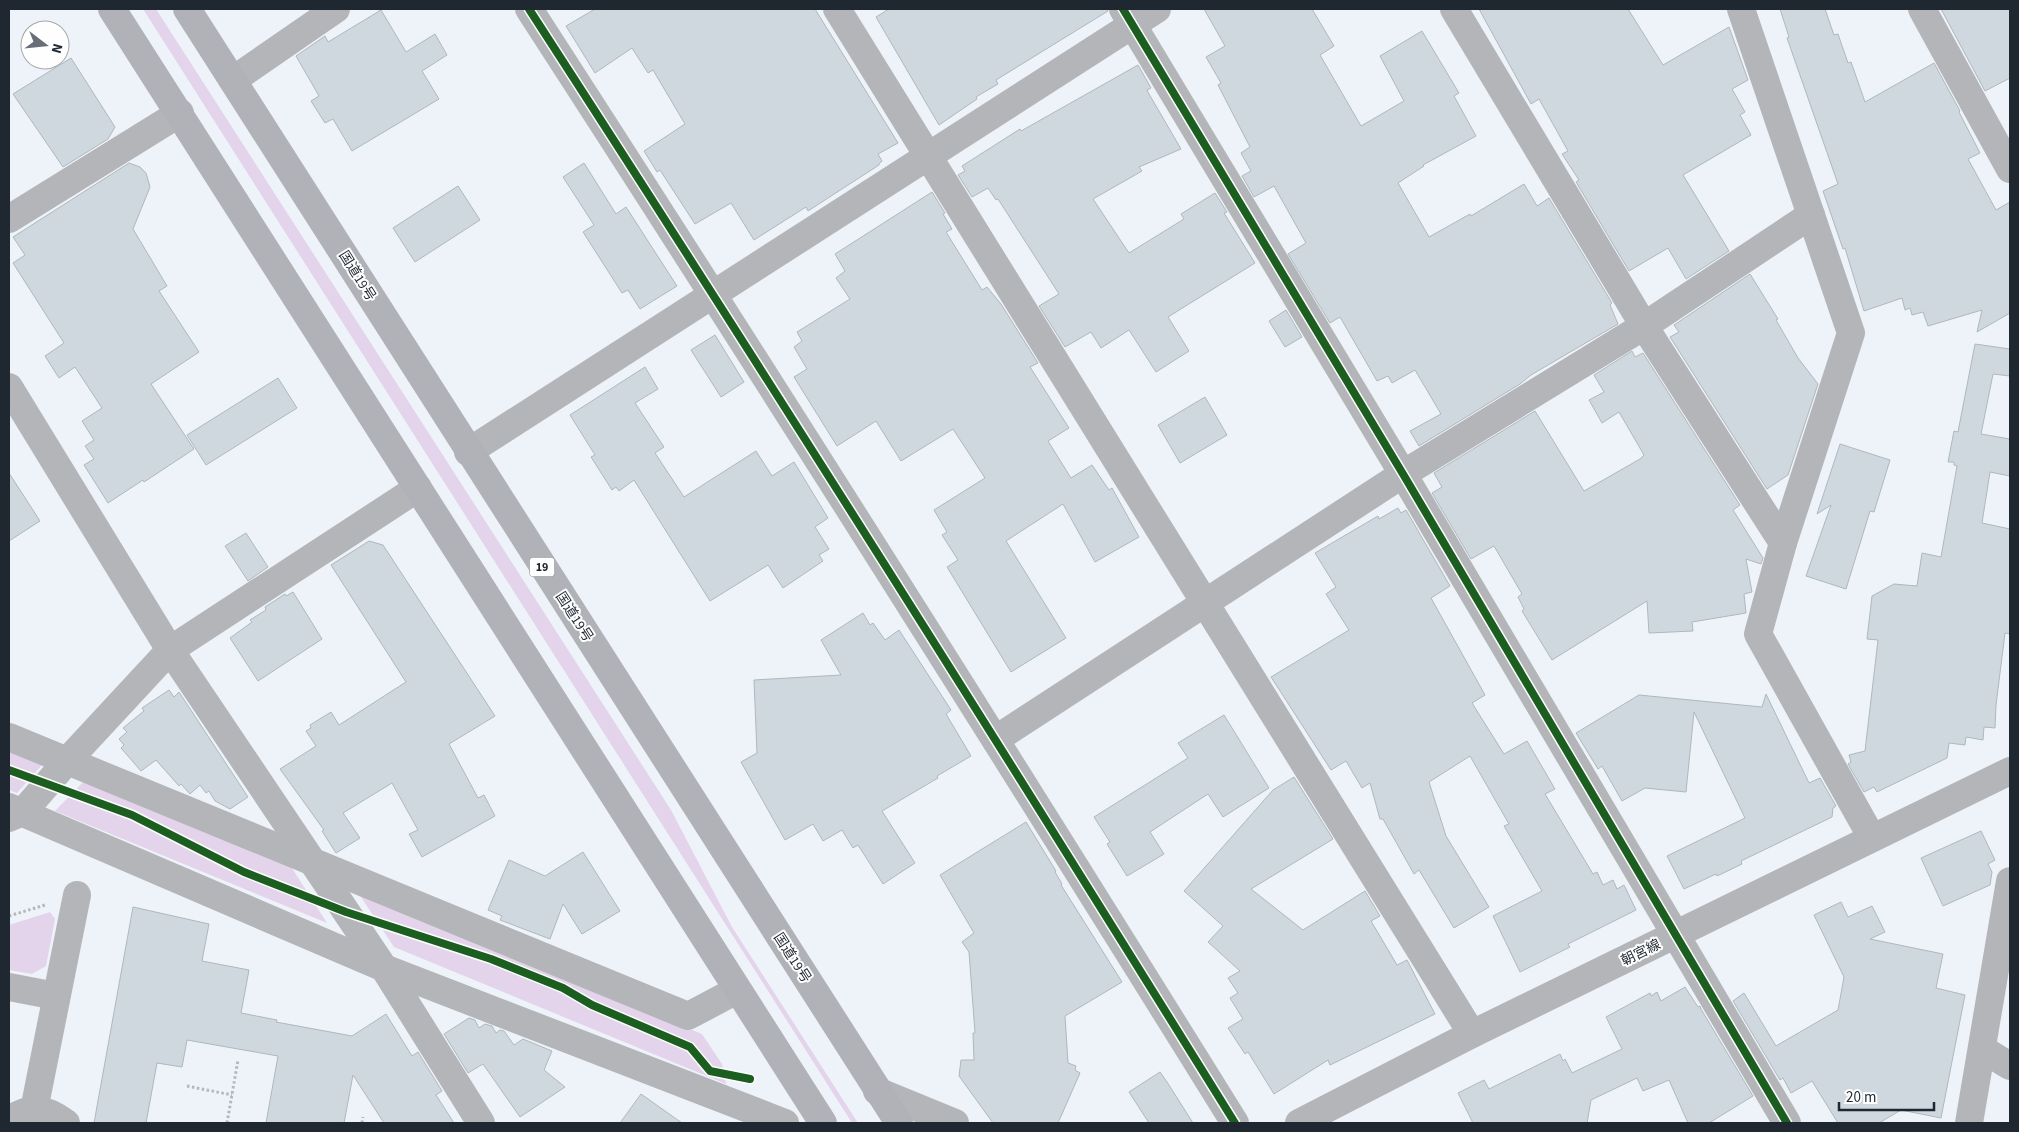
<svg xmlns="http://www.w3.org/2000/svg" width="2019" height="1132" viewBox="0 0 2019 1132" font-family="'Source Sans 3','Noto Sans JP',sans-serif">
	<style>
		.green { fill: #e3d4eb }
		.building { fill: #cfd8de; stroke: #aeb8bd }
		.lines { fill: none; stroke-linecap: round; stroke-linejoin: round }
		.path { stroke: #b4b7bc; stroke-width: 3; stroke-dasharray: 2.5 2.5; stroke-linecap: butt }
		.minor { stroke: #b4b5b9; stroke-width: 28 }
		.highway { stroke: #b1b2b8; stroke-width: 28 }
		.cycleway-casing { stroke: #fefefe; stroke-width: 11 }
		.cycleway { stroke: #1b5e20; stroke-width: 8 }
		.labels { text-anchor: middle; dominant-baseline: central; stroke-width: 4; stroke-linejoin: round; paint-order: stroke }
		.shield { fill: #fefefe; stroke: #62686e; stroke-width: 1 }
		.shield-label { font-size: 12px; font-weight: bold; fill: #1f2731 }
		.street-label { font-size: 14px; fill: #1f2731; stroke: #fefefe }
	</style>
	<rect width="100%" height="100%" fill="#eef3f9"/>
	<g class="green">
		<path d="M143 9H156L671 810 732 927 858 1123H852Z"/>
		<path d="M9 751 42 765 17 793 9 790Z"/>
		<path d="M85 780 290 865 327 923 55 811Z"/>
		<path d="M359 894 702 1034 722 1064 726 1084 394 947Z"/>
		<path d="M50 912 55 919 46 966 32 974 9 970V925Z"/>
	</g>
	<g class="building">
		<path d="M595 9H815L898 143 878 154 882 161 879 164V165L808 211 806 207 754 240 731 203 695 224 660 170 657 172 644 151 685 124 653 70 648 73 632 48 595 73 566 26Z"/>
		<path d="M889 9H1107L1108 11 996 80 998 84 976 97 977 99 939 125 876 17Z"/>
		<path d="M1204 9H1312L1334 46 1320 55 1361 126 1404 101 1380 56 1422 31 1459 93 1454 96 1476 136 1423 165 1424 166 1398 183 1429 237 1470 214 1471 216 1524 184 1537 206 1549 198 1612 303 1610 305 1618 324 1531 375 1520 384 1419 446 1410 431 1441 414 1415 370 1392 383 1388 376 1377 381 1340 317 1330 323 1288 254 1306 243 1274 186 1254 197 1242 176 1251 171 1241 153 1250 147 1218 85 1221 83 1206 57 1225 46Z"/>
		<path d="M1479 9H1628L1663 65 1729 27 1748 80 1732 89 1745 112 1740 115 1751 135 1683 175 1729 251 1686 279 1668 248 1629 271 1576 182 1579 180 1562 154 1568 151 1539 99 1531 104Z"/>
		<path d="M1780 9H1825L1834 35 1838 34 1848 63 1851 62 1865 102 1934 63 1960 111 1959 112 1980 153 1968 159 1996 210 2010 202V313L1977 332 1982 310 1928 326 1923 312 1912 315 1910 308 1905 310 1902 298 1864 311 1845 248 1843 249 1823 191 1838 184 1787 38 1789 37Z"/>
		<path d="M1941 9H2010V78L1985 91Z"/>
		<path d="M381 10 406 52 435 34 447 55 422 71 439 99 352 151 333 119 325 123 311 101 319 96 296 56 325 36 328 42Z"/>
		<path d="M71 58 115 127 108 139 63 167 13 94Z"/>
		<path d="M1138 65 1151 88 1147 90 1149 94 1181 149 1139 167 1142 171 1093 199 1129 253 1184 219 1181 214 1215 193 1227 212 1224 213 1255 263 1168 317 1189 351 1156 372 1129 330 1101 348 1091 332 1065 347 1039 306 1059 294 998 199 996 200 988 188 972 197 958 175 965 171 962 166 1020 129 1021 131Z"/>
		<path d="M129 163 140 167 146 173 150 187 133 229 167 286 159 291 199 352 151 384 194 449 144 482 143 480 108 503 84 465 94 459 85 446 94 440 82 421 102 408 75 367 59 378 45 356 64 343 13 263 25 255 13 237Z"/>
		<path d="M584 163 616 214 626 207 677 286 640 309 628 290 622 293 583 232 594 225 563 177Z"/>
		<path d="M458 186 480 220 415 262 393 228Z"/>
		<path d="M932 192 945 213 943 214 952 229 946 232 982 290 987 287 1001 304 1038 363 1030 367 1069 428 1048 441 1071 478 1092 465 1109 490 1112 488 1139 537 1095 562 1063 504 1006 541 1066 638 1011 672 947 567 958 560 942 535 947 532 934 510 985 478 953 429 901 461 876 421 837 446 794 377 807 369 794 347 802 341 797 332 850 299 836 278 845 271 835 254Z"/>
		<path d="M1750 274 1778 319 1776 320 1798 358 1818 384 1788 475 1767 489 1670 337 1679 332 1674 325Z"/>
		<path d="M1286 310 1302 337 1285 347 1269 321Z"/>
		<path d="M715 335 744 382 721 397 691 350Z"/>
		<path d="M1975 344 2010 349V376L1993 374 1981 434 2010 439V476L1990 472 1982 523 2010 529V634L2005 633 1996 705 1995 728 1984 727 1983 740 1966 737 1965 745 1949 743 1947 758 1877 792 1874 787 1864 792 1848 764 1851 762 1849 755 1865 751 1878 640 1867 639 1872 596 1894 584 1917 586 1922 553 1941 557 1957 466 1954 465V462H1948L1954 431 1958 432Z"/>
		<path d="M1632 351 1635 357 1643 353 1740 505 1733 510 1763 558 1761 564 1746 559 1752 592 1744 594 1746 613 1692 622 1693 631 1649 633 1647 601 1552 660 1522 611 1524 609 1518 597 1522 594 1494 546 1471 559 1432 493 1442 487 1434 473 1535 411 1584 491 1640 459 1644 455 1619 412 1602 423 1589 400 1604 392 1594 375Z"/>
		<path d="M645 367 658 389 635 403 664 447 655 453 684 497 756 451 772 476 794 462 828 518 815 527 829 549 819 555 823 561 783 588 768 565 710 601 634 480 619 491 616 487 612 490 591 457 595 455 570 415Z"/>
		<path d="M278 378 297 408 206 465 187 435Z"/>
		<path d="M1205 397 1227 435 1180 463 1158 425Z"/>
		<path d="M1840 444 1890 460 1874 512 1870 511 1846 589 1806 576 1831 505 1817 514Z"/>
		<path d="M9 473 40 521 9 541Z"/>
		<path d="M1398 508 1401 513 1406 510 1450 586 1431 598 1485 695 1472 703 1504 754 1527 741 1555 789 1545 794 1593 874 1597 872 1603 885 1613 880 1617 889 1624 885 1636 910 1568 944 1570 947 1520 972 1493 916 1542 891 1504 826 1509 824 1470 756 1429 782 1446 836 1489 907 1454 928 1419 870 1414 874 1383 819H1380L1370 783 1362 788 1346 761 1331 770 1271 677 1349 630 1326 594 1336 587 1315 553 1378 516 1379 519Z"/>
		<path d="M246 533 268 567 248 581 225 546Z"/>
		<path d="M369 541 383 545 495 716 449 744 478 798 484 795 495 816 422 857 409 834 418 830 392 783 343 813 360 838 336 853 322 831 324 830 280 769 316 746 306 731 311 728 310 725 331 712 339 725 406 682 331 565Z"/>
		<path d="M293 592 322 639 258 681 230 638 252 622 250 620 266 610 265 607 285 594 286 596Z"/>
		<path d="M863 613 870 625 873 623 885 640 899 630 951 710 946 714 971 756 937 776 938 778 882 811 915 863 883 884 858 845 853 848 842 830 823 841 813 824 785 840 741 762 757 753 754 680 841 675 821 640Z"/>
		<path d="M169 690 174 697 179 692 248 797 230 809 215 801 209 791 206 793 200 785 190 794 181 784 179 786 156 760 141 771 121 748 124 745 119 739 127 732 123 728 144 711 142 708Z"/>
		<path d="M1766 694 1809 783 1820 778 1836 806 1833 808 1832 817 1741 861 1742 864 1717 876 1716 874 1684 889 1667 856 1745 818 1694 712 1686 792 1645 788 1622 801 1602 766 1598 769 1576 733 1639 695 1762 707Z"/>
		<path d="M1224 715 1269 788 1223 817 1208 794 1150 832 1164 854 1127 876 1107 844 1110 842 1094 817 1188 758 1178 743Z"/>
		<path d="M1294 777 1333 839 1251 889 1303 930 1365 891 1380 916 1371 921 1397 965 1407 960 1435 1014 1330 1065 1328 1060 1274 1094 1248 1052 1245 1054 1228 1028 1243 1019 1230 998 1238 993 1228 978 1240 971 1208 942 1223 926 1184 891 1273 790Z"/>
		<path d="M1026 822 1056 871 1055 872 1062 884 1061 885 1122 982 1065 1016 1068 1063 1076 1066 1075 1070 1080 1073 1058 1123H993L959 1076 961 1060H974L973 1033H975L969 952 962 942 974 933 940 875Z"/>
		<path d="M1981 831 1995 860 1988 864 1992 872 1990 885 1943 906 1921 858Z"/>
		<path d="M583 852 620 911 582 934 563 904 550 939 500 920 502 916 488 910 509 860 545 876Z"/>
		<path d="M1841 902 1848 917 1872 906 1885 932 1870 939 1943 954 1936 988 1965 995 1941 1118 1901 1110 1879 1123H1838L1812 1081 1791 1093 1783 1078 1780 1080 1733 1001 1744 993 1776 1046 1838 1010 1844 977 1814 915Z"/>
		<path d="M133 907 209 924 202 961 249 970 241 1013 277 1020 276 1022 352 1036 386 1014 412 1056 418 1052 442 1091 436 1095 454 1123H384L353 1075 344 1123H266L278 1056 187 1040 182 1067 157 1063 146 1123H94Z"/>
		<path d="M1685 987 1698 1007 1700 1006 1701 1009 1753 1096 1709 1123H1688L1669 1080 1643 1091 1637 1078 1591 1100 1587 1123H1473L1458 1093 1484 1080 1489 1089 1560 1054 1563 1061 1565 1059 1572 1073 1622 1049 1606 1017 1650 993 1651 996 1657 992 1661 1001Z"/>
		<path d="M469 1018 475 1020 479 1028 485 1024 492 1026 496 1033 500 1030 504 1031 514 1045 523 1039 552 1051 544 1070 565 1087 520 1117 483 1064 468 1073 444 1034Z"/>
		<path d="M1160 1072 1167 1082 1193 1123H1149L1129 1092Z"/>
		<path d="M641 1094 682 1123H620Z"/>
	</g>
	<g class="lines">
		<g class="path">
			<path d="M213 856 244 872 296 893"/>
			<path d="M9 916 45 905"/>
			<path d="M688 1046 697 1056"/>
			<path d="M187 1086 232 1095"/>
			<path d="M227 1123 238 1060"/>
			<path d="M362 1123 363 1117"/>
		</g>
		<g class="minor">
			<path d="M529 9C768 378 1003 750 1235 1123"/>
			<path d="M837 9 1472 1034"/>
			<path d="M1123 9 1403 474 1787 1123"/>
			<path d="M1454 9 1644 326 1783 543"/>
			<path d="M1741 9 1851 333 1783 543 1758 634 1872 838"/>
			<path d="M1922 9 2010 169"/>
			<path d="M233 80 336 9"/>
			<path d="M9 219 180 113"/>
			<path d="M9 387 170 650 384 968 481 1123"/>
			<path d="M468 452 1157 9"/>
			<path d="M9 737 688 1016 737 990"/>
			<path d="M996 739 1403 474 1644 326 1811 215"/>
			<path d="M9 807 384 968 785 1123"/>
			<path d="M9 818 23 812 67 761 170 650 418 488"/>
			<path d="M9 987 56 996"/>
			<path d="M1982 1049 2010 1066"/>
			<path d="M877 1091 955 1123"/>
			<path d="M34 1110 77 895"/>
			<path d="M9 1120C30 1105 46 1108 66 1123"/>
			<path d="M1299 1123 1472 1034 2010 771"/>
			<path d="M1969 1123 2010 881"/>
		</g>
		<g class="highway">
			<path d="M112 9 823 1123"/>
			<path d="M187 9 899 1123"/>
		</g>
		<defs>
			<g id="cycleway">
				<path d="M529 9C768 378 1003 750 1235 1123"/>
				<path d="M1123 9 1403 474 1787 1123"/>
				<path d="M9 770 132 815 244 872 346 912 491 959 563 988 592 1005 690 1047 710 1071 750 1079"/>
			</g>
		</defs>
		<use href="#cycleway" class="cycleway-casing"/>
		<use href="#cycleway" class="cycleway"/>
	</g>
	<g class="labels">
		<rect class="shield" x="529.5" y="557.5" width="25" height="19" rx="4"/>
		<g class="shield-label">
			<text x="542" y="567">19</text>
		</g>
		<g class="street-label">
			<text transform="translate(357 276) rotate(58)">国道19号</text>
			<text transform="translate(574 617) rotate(57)">国道19号</text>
			<text transform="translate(1641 953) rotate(-26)">朝宮線</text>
			<text transform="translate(792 958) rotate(57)">国道19号</text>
		</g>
	</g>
	<rect width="2019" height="1132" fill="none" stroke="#1f2731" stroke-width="20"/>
	<g transform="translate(45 45) rotate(106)"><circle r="24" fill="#fefefe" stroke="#a5a8ac"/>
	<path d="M0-4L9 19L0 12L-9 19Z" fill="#676e77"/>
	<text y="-8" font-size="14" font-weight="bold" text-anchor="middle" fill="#1f2731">N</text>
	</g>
	<path d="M1839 1102v8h95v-8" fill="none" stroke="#1f2731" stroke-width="2.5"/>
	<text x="1846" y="1102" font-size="15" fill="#1f2731" stroke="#fefefe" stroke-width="4" paint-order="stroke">20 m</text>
</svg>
